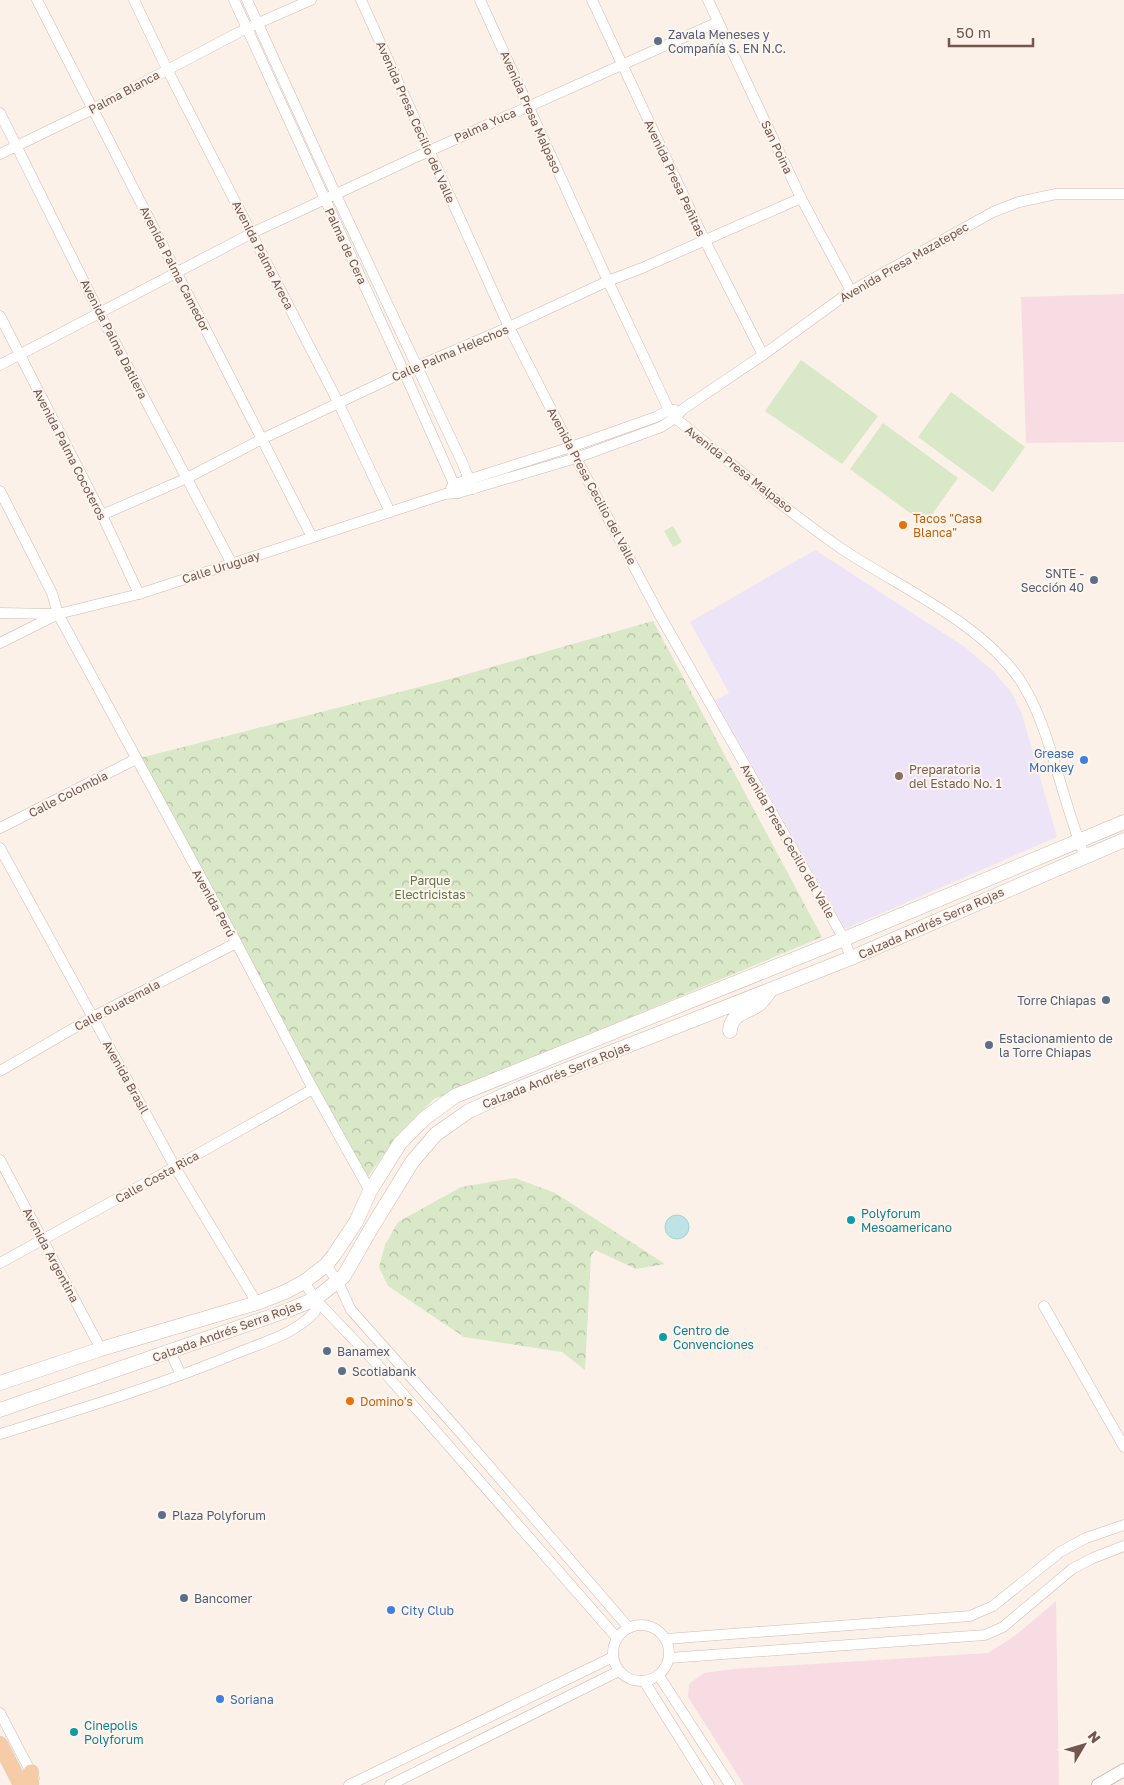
<svg xmlns="http://www.w3.org/2000/svg" width="1124" height="1785" viewBox="0 0 1124 1785" font-family="'Golos Text',sans-serif">
	<style>
		.education { fill: #eee4f7 }
		.medical { fill: #f8dce3 }
		.park { fill: url(#park-crowns) }
		.garden { fill: #d9e8c7 }
		.water { fill: #bde3e4; stroke: #a4d4d5 }
		.lines { fill: none; stroke-linecap: round; stroke-linejoin: round }
		.minor-casing { stroke: #cebab1; stroke-width: 11 }
		.tertiary-casing { stroke: #cebab1; stroke-width: 14 }
		.secondary-casing { stroke: #d1b9af; stroke-width: 15 }
		.primary-casing { stroke: #d8d0cd; stroke-width: 16 }
		.minor { stroke: #fff; stroke-width: 10 }
		.tertiary { stroke: #fff; stroke-width: 12 }
		.secondary { stroke: #fff; stroke-width: 14 }
		.primary { stroke: #f5cca5; stroke-width: 15 }
		.service-dot { fill: #5c6f8a; stroke: #fef5ee; stroke-width: 2 }
		.food-dot { fill: #e8710a; stroke: #fef5ee; stroke-width: 2 }
		.shop-dot { fill: #3f7fe0; stroke: #fef5ee; stroke-width: 2 }
		.education-dot { fill: #8d6e63; stroke: #fef5ee; stroke-width: 2 }
		.culture-dot { fill: #0f9aa8; stroke: #fef5ee; stroke-width: 2 }
		.labels { text-anchor: middle; dominant-baseline: central; stroke-width: 4; stroke-linejoin: round; paint-order: stroke }
		.service-label { font-size: 12px; fill: #4e5e75; stroke: #fef5ee; text-anchor: start }
		.street-label { font-size: 12px; fill: #73564d; stroke: #fef5ee }
		.food-label { font-size: 12px; fill: #c56008; stroke: #fef5ee; text-anchor: start }
		.shop-label { font-size: 12px; fill: #366cbe; stroke: #fef5ee; text-anchor: start }
		.education-label { font-size: 12px; fill: #785e54; stroke: #fef5ee; text-anchor: start }
		.park-label { font-size: 12px; fill: #5c7846; stroke: #fef5ee }
		.culture-label { font-size: 12px; fill: #0d838f; stroke: #fef5ee; text-anchor: start }
	</style>
	<defs>
		<pattern id="park-crowns" width="20" height="18" patternUnits="userSpaceOnUse" patternTransform="scale(1.25)"><rect width="20" height="18" fill="#d9e8c7"/><path d="M2 6a3 3 0 1 1 6 0M12 15a3 3 0 1 1 6 0" fill="none" stroke="#b4bfa4"/></pattern>
	</defs>
	<rect width="100%" height="100%" fill="#fbf1e8"/>
	<path class="education" d="M815 550 965 647 993 671 1012 693 1022 714 1057 837 845 929 715 700 729 693 690 622Z"/>
	<g class="medical">
		<path d="M1124 294V442L1026 443 1021 297Z"/>
		<path d="M1056 1601 1059 1785H744L688 1697 689 1684 704 1673 734 1669 988 1653 1016 1635Z"/>
	</g>
	<g class="park">
		<path d="M653 621 822 937 434 1099 395 1138 367 1178 136 759 443 681Z"/>
		<path d="M515 1178 555 1193 665 1264 636 1269 595 1250 591 1256 585 1370 562 1352 464 1337 388 1286 379 1267 385 1245 398 1222 461 1187Z"/>
	</g>
	<g class="garden">
		<path d="M801 360 878 416 842 464 765 411Z"/>
		<path d="M951 392 1025 447 993 492 918 437Z"/>
		<path d="M883 423 958 478 925 524 850 469Z"/>
		<path d="M673 526 682 542 673 547 664 531Z"/>
	</g>
	<circle class="water" cx="677" cy="1227" r="12"/>
	<g class="lines">
		<defs>
			<g id="minor">
				<path d="M37 0 312 537"/>
				<path d="M134 0 167 69 338 402 390 512"/>
				<path d="M234 0 404 372 458 493"/>
				<path d="M247 0 336 195 462 462 473 489"/>
				<path d="M361 0 509 327 576 458 658 612 844 939 851 958"/>
				<path d="M480 0 608 281 669 410 675 418C731 463 786 511 845 551 903 589 981 623 1020 680 1037 706 1046 735 1055 764 1064 795 1073 827 1085 857"/>
				<path d="M592 0 704 239 763 355"/>
				<path d="M708 0 801 198 851 291"/>
				<path d="M0 113 99 312 232 564"/>
				<path d="M0 154 93 109 247 28 311 0"/>
				<path d="M0 316 102 515 139 594"/>
				<path d="M0 365 252 233 429 151 718 22"/>
				<path d="M451 488 455 484 571 447 656 417 669 410H675"/>
				<path d="M0 491 52 593 58 614 234 938 313 1089 370 1191"/>
				<path d="M102 515 187 478 262 439 404 372 509 327 608 281 642 268 801 198"/>
				<path d="M0 613 55 614"/>
				<path d="M0 643 58 614 139 594 445 494 458 493 576 458 661 427 675 418 683 409 763 355 851 291 993 212 1019 202 1056 194H1124"/>
				<path d="M0 828 136 759"/>
				<path d="M0 848 175 1167 257 1303"/>
				<path d="M0 1071 93 1017 236 943"/>
				<path d="M0 1160 101 1349"/>
				<path d="M0 1263 175 1167 313 1089"/>
				<path d="M326 1265 338 1282 351 1310 458 1430 629 1628"/>
				<path d="M304 1282 315 1299 378 1365 617 1638"/>
				<path d="M1044 1306 1124 1447"/>
				<path d="M170 1351 181 1375"/>
				<path d="M0 1434C81 1409 164 1384 242 1351 268 1341 295 1333 315 1312V1299"/>
				<circle cx="641" cy="1653" r="28"/>
				<path d="M666 1639 970 1616 993 1606 1060 1552 1086 1538 1124 1525"/>
				<path d="M669 1658 985 1635 1003 1627 1072 1569 1093 1558 1124 1546"/>
				<path d="M659 1676 730 1785"/>
				<path d="M644 1681 709 1785"/>
				<path d="M0 1713 34 1778"/>
				<path d="M349 1785 613 1657"/>
				<path d="M390 1785 619 1671"/>
			</g>
			<path id="tertiary" d="M1098 1785 1124 1770"/>
			<g id="secondary">
				<path d="M730 1031C731 1013 746 1013 758 1005 763 1001 766 996 769 992"/>
				<path d="M0 1383 101 1349 257 1303 285 1292 304 1282 326 1265 334 1255 356 1222 370 1191 400 1143 425 1118 455 1096 844 939 1124 822"/>
				<path d="M0 1410 286 1311 315 1299 344 1276 369 1232 412 1162 436 1134 469 1111 520 1088 851 958 1124 840"/>
			</g>
			<g id="primary">
				<path d="M0 1744 21 1785"/>
				<path d="M31 1785V1772"/>
			</g>
		</defs>
		<use href="#minor" class="minor-casing"/>
		<use href="#tertiary" class="tertiary-casing"/>
		<use href="#secondary" class="secondary-casing"/>
		<use href="#primary" class="primary-casing"/>
		<use href="#minor" class="minor"/>
		<use href="#tertiary" class="tertiary"/>
		<use href="#secondary" class="secondary"/>
		<use href="#primary" class="primary"/>
	</g>
	<g class="service-dot">
		<circle cx="658" cy="41" r="5"/>
		<circle cx="1094" cy="580" r="5"/>
		<circle cx="1106" cy="1000" r="5"/>
		<circle cx="989" cy="1045" r="5"/>
		<circle cx="327" cy="1351" r="5"/>
		<circle cx="342" cy="1371" r="5"/>
		<circle cx="162" cy="1515" r="5"/>
		<circle cx="184" cy="1598" r="5"/>
	</g>
	<g class="food-dot">
		<circle cx="903" cy="525" r="5"/>
		<circle cx="350" cy="1401" r="5"/>
	</g>
	<g class="shop-dot">
		<circle cx="1084" cy="760" r="5"/>
		<circle cx="391" cy="1610" r="5"/>
		<circle cx="220" cy="1699" r="5"/>
	</g>
	<circle class="education-dot" cx="899" cy="776" r="5"/>
	<g class="culture-dot">
		<circle cx="851" cy="1220" r="5"/>
		<circle cx="663" cy="1337" r="5"/>
		<circle cx="74" cy="1732" r="5"/>
	</g>
	<g class="labels">
		<g class="service-label">
			<text x="668" y="34">Zavala Meneses y<tspan x="668" dy="14">Compañía S. EN N.C.</tspan></text>
			<text x="1084" y="573" text-anchor="end">SNTE -<tspan x="1084" dy="14">Sección 40</tspan></text>
			<text x="1096" y="1000" text-anchor="end">Torre Chiapas</text>
			<text x="999" y="1038">Estacionamiento de<tspan x="999" dy="14">la Torre Chiapas</tspan></text>
			<text x="337" y="1351">Banamex</text>
			<text x="352" y="1371">Scotiabank</text>
			<text x="172" y="1515">Plaza Polyforum</text>
			<text x="194" y="1598">Bancomer</text>
		</g>
		<g class="street-label">
			<text transform="translate(124 92) rotate(-28)">Palma Blanca</text>
			<text transform="translate(531 112) rotate(66)">Avenida Presa Malpaso</text>
			<text transform="translate(416 122) rotate(66)">Avenida Presa Cecilio del Valle</text>
			<text transform="translate(485 125) rotate(-24)">Palma Yuca</text>
			<text transform="translate(777 147) rotate(65)">San Poina</text>
			<text transform="translate(675 178) rotate(65)">Avenida Presa Peñitas</text>
			<text transform="translate(346 246) rotate(65)">Palma de Cera</text>
			<text transform="translate(263 255) rotate(63)">Avenida Palma Areca</text>
			<text transform="translate(904 262) rotate(-30)">Avenida Presa Mazatepec</text>
			<text transform="translate(175 269) rotate(63)">Avenida Palma Camedor</text>
			<text transform="translate(114 339) rotate(63)">Avenida Palma Datilera</text>
			<text transform="translate(450 353) rotate(-23)">Calle Palma Helechos</text>
			<text transform="translate(70 454) rotate(63)">Avenida Palma Cocoteros</text>
			<text transform="translate(739 469) rotate(38)">Avenida Presa Malpaso</text>
			<text transform="translate(592 486) rotate(62)">Avenida Presa Cecilio del Valle</text>
			<text transform="translate(221 567) rotate(-18)">Calle Uruguay</text>
			<text transform="translate(68 794) rotate(-27)">Calle Colombia</text>
			<text transform="translate(788 841) rotate(60)">Avenida Presa Cecilio del Valle</text>
			<text transform="translate(214 903) rotate(61)">Avenida Perú</text>
			<text transform="translate(931 923) rotate(-24)">Calzada Andrés Serra Rojas</text>
			<text transform="translate(117 1005) rotate(-28)">Calle Guatemala</text>
			<text transform="translate(556 1075) rotate(-22)">Calzada Andrés Serra Rojas</text>
			<text transform="translate(126 1077) rotate(61)">Avenida Brasil</text>
			<text transform="translate(157 1177) rotate(-29)">Calle Costa Rica</text>
			<text transform="translate(51 1255) rotate(62)">Avenida Argentina</text>
			<text transform="translate(227 1331) rotate(-20)">Calzada Andrés Serra Rojas</text>
		</g>
		<g class="food-label">
			<text x="913" y="518">Tacos "Casa<tspan x="913" dy="14">Blanca"</tspan></text>
			<text x="360" y="1401">Domino's</text>
		</g>
		<g class="shop-label">
			<text x="1074" y="753" text-anchor="end">Grease<tspan x="1074" dy="14">Monkey</tspan></text>
			<text x="401" y="1610">City Club</text>
			<text x="230" y="1699">Soriana</text>
		</g>
		<g class="education-label">
			<text x="909" y="769">Preparatoria<tspan x="909" dy="14">del Estado No. 1</tspan></text>
		</g>
		<g class="park-label">
			<text x="430" y="880">Parque<tspan x="430" dy="14">Electricistas</tspan></text>
		</g>
		<g class="culture-label">
			<text x="861" y="1213">Polyforum<tspan x="861" dy="14">Mesoamericano</tspan></text>
			<text x="673" y="1330">Centro de<tspan x="673" dy="14">Convenciones</tspan></text>
			<text x="84" y="1725">Cinepolis<tspan x="84" dy="14">Polyforum</tspan></text>
		</g>
	</g>
	<g transform="translate(1084 1745) rotate(52)" stroke="#fef5ee" stroke-width="4" paint-order="stroke">
	<path d="M0-4L9 19L0 12L-9 19Z" fill="#73564d"/>
	<text y="-8" font-size="14" font-weight="bold" text-anchor="middle" fill="#73564d">N</text>
	</g>
	<path d="M949 38v8h84v-8" fill="none" stroke="#73564d" stroke-width="2.5"/>
	<text x="956" y="38" font-size="15" fill="#73564d" stroke="#fef5ee" stroke-width="4" paint-order="stroke">50 m</text>
</svg>
